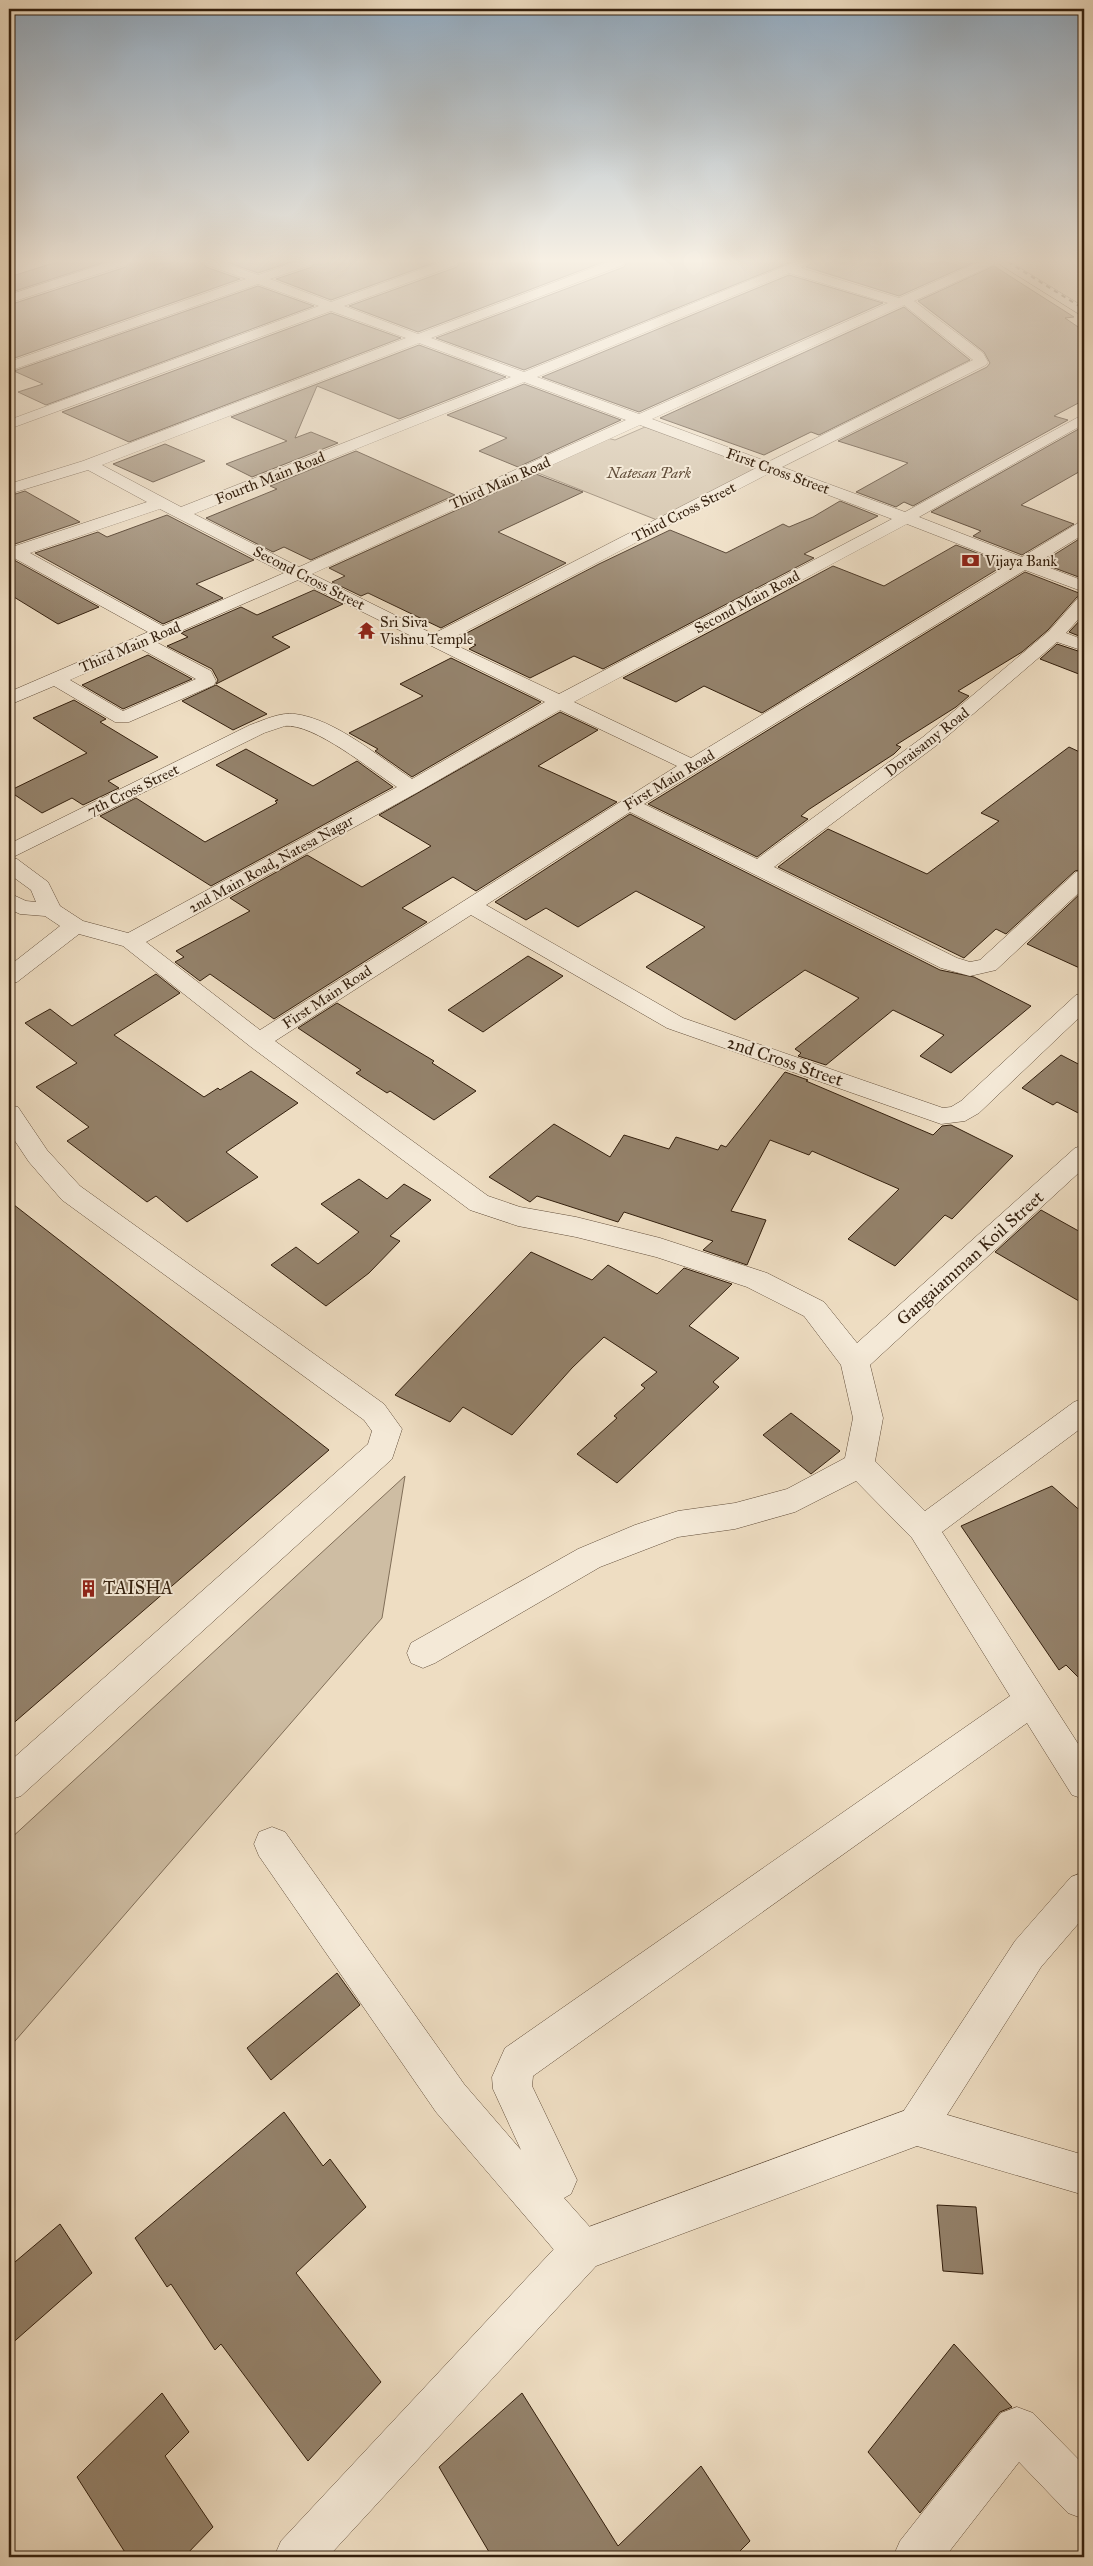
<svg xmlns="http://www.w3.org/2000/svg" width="1093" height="2566" viewBox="0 0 1093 2566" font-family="'IM FELL Great Primer',serif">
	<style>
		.green { fill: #cebda3; stroke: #806e58 }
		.building { fill: #94826b; stroke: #331f0d }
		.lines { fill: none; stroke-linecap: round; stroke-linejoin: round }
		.minor-casing { stroke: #624e3a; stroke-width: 1 }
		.tertiary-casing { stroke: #624e3a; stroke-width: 1 }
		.secondary-casing { stroke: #331f0d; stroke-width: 1 }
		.minor { fill: #f4e9d7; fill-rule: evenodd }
		.tertiary { fill: #f4e9d7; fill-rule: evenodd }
		.secondary { fill: #f4e9d7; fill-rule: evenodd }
		.rail { stroke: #331f0d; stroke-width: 2; stroke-dasharray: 4.5 4.5; stroke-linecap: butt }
		.labels { text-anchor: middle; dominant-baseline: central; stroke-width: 4; stroke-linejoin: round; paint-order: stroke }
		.far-street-label { font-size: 15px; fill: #331f0d; stroke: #f4e9d7 }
		.far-park-label { font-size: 15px; font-style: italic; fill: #624e3a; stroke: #f4e9d7 }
		.far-poi-label { font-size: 15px; fill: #331f0d; stroke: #f4e9d7; text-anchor: start }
		.street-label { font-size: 18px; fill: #331f0d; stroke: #f4e9d7 }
		.poi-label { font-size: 18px; fill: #331f0d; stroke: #f4e9d7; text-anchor: start }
	</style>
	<rect width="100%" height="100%" fill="#eeddc2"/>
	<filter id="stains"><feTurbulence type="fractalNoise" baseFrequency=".004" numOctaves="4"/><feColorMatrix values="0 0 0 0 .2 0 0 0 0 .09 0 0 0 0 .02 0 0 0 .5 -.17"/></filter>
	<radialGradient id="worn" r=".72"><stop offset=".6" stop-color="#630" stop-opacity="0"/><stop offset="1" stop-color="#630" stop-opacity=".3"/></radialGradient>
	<g class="green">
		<path d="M645 427 760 469 657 520 533 471 607 438 615 440Z"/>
		<path d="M405 1476 382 1618 9 2048V1840Z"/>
	</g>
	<g class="building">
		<path d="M57 262H104L9 293V277Z"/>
		<path d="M129 262H203L206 267 240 279 9 360V305L126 267Z"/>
		<path d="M227 262H291L258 273Z"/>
		<path d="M315 262H436L331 300 276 279 312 267Z"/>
		<path d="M460 262H603L418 332 349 306 457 267Z"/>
		<path d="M627 262H791L524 370 436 338 624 267Z"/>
		<path d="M813 262H975L899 296 806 267Z"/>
		<path d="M994 266 1074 317 1065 318 1084 331V400L1054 416 1068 420 913 506 904 502 896 507 856 492 908 463 838 441 987 367 990 363 984 352 918 301Z"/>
		<path d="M789 275 883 303 639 412 542 377Z"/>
		<path d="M258 286 314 306 46 405 18 392 43 384 14 371Z"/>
		<path d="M904 307 970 360 819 435 811 432 764 455 660 418Z"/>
		<path d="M331 313 401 338 129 442 62 412Z"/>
		<path d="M419 345 506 377 399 419 317 386 295 438 311 432 338 443 252 477 226 464 287 441 231 417Z"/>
		<path d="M524 384 621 420 518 467 479 451 507 438 447 415Z"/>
		<path d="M1084 426V469L1021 505 1074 524 1022 555 973 536 981 531 931 512Z"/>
		<path d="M165 444 205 461 153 482 113 464Z"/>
		<path d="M356 451 455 495 311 560 284 547 273 552 206 518 277 489 270 486Z"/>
		<path d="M536 474 583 492 498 532 566 563 441 628 368 593 361 596 332 582 345 576 329 568Z"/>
		<path d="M25 491 80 522 9 546V496Z"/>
		<path d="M840 501 878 516 804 554 814 558 603 669 574 656 530 678 469 649 476 645 459 637 599 564 670 530 726 553 783 524 789 527 813 517Z"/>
		<path d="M167 515 254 560 196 584 223 598 163 624 35 553 98 532 107 537Z"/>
		<path d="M1084 536V579L1041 563Z"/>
		<path d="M956 545 1006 564 762 713 704 686 676 702 623 678 833 566 884 586Z"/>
		<path d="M14 560 99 607 58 624 9 594V561Z"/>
		<path d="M1025 572 1084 595 1077 597 1048 630 1022 652 958 691 969 696 956 707 896 745 901 747 894 754 808 810 801 816 808 819 757 857 648 804Z"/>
		<path d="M314 590 343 604 272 637 290 647 216 684 218 680 212 669 167 646 188 637 181 633 241 607 257 615Z"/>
		<path d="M1084 616V638L1069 632Z"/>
		<path d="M1057 644 1084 653V676L1040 659Z"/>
		<path d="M148 655 192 679 123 709 82 685Z"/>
		<path d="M451 658 541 702 412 777 375 751 378 749 349 733 423 696 400 684Z"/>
		<path d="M216 685 267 714 233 730 182 701Z"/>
		<path d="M74 700 106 719 100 722 158 757 108 781 119 788 83 805 72 798 42 813 9 791 87 753 33 718Z"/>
		<path d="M560 712 598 730 538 766 617 802 476 891 453 877 402 908 427 922 274 1019 210 974 200 981 175 962 184 957 176 951 250 911 230 898 307 855 362 887 431 846 379 815Z"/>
		<path d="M1069 747 1084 754V869L1075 871 1006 934 996 929 964 958 778 867 828 829 927 874 999 821 981 813Z"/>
		<path d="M246 749 313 786 357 761 393 787 211 886 100 816 136 798 205 842 277 803 275 801 278 800 216 765Z"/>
		<path d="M630 814 940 970 974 977 1031 1006 951 1073 920 1056 944 1035 893 1010 826 1065 798 1056 801 1053 795 1049 859 998 805 970 735 1020 646 967 705 927 638 892 636 891 578 927 546 908 526 920 495 902Z"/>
		<path d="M1084 890V970L1027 944Z"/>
		<path d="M528 956 563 976 483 1032 448 1010Z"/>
		<path d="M156 974 180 993 114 1035 204 1097 218 1088 220 1090 251 1071 298 1103 226 1152 258 1177 187 1222 156 1196 147 1202 67 1141 89 1127 36 1087 77 1063 25 1023 50 1009 72 1026Z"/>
		<path d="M337 1003 434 1061 432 1063 476 1091 434 1120 390 1091 387 1093 356 1073 361 1070 298 1028Z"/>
		<path d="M1061 1055 1084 1067V1116L1057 1102 1053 1105 1022 1088Z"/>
		<path d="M785 1072 808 1080 806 1081 933 1135 942 1126 951 1125 1013 1156 952 1219 945 1215 895 1266 848 1239 899 1189 812 1151 809 1155 770 1140 731 1211 766 1220 747 1265 703 1250 713 1241 624 1212 618 1222 537 1196 530 1202 489 1177 554 1124 610 1157 624 1135 669 1149 676 1137 718 1150 721 1145 726 1147Z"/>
		<path d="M359 1179 387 1199 404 1184 431 1200 390 1236 400 1241 369 1273 326 1306 271 1265 296 1247 318 1264 359 1232 321 1204Z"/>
		<path d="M9 1201 329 1450 9 1727Z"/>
		<path d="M1041 1210 1084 1234V1304L995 1252Z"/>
		<path d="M531 1252 592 1280 608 1265 657 1294 684 1268 732 1284 689 1326 739 1358 713 1382 719 1387 617 1483 577 1454 617 1418 614 1416 645 1388 641 1385 657 1372 604 1337 572 1368 512 1435 463 1407 450 1422 395 1395Z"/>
		<path d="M791 1413 840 1451 811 1474 763 1435Z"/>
		<path d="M1052 1486 1084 1514V1683L1066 1665 1059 1670 961 1526Z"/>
		<path d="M337 1973 360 2005 271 2080 247 2048Z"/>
		<path d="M284 2112 323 2166 330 2159 366 2207 296 2273 381 2382 308 2461 221 2344 215 2350 171 2284 167 2287 135 2238Z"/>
		<path d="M937 2205 976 2207 983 2274 943 2271Z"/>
		<path d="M60 2224 92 2273 9 2346V2267Z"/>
		<path d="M954 2344 1012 2407 1000 2412 920 2513 868 2452Z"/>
		<path d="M162 2393 189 2432 165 2456 213 2527 184 2557H128L77 2477Z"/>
		<path d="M522 2393 618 2546 701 2466 750 2541 734 2557H492L439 2467Z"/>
	</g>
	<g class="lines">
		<defs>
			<g id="minor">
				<path d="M109 262H127L125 265 9 303V295Z"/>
				<path d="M205 262H222L258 275 296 262H313L311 265 270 279 331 302 441 262H458L456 265 344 306 418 334 608 262H625L623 265 431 338 524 372 795 262H811L801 268 899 298 979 262H995L993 265 914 301 983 353 988 362 986 365 782 467 905 512 1084 414V424L919 517 1022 557 1078 523 1084 522V534L1037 563 1084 581V592L1025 570 644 804 757 859 923 737 1049 631 1078 598 1084 597V613L1066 633 1084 640V651L1057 642 937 745 774 867 957 958 970 962 980 960 1076 872 1084 871V888L996 970 970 976 941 968 630 812 486 905 683 1018 943 1108 951 1107 961 1101 1076 995 1084 993V1013L979 1113 965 1121 941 1124 667 1028 471 915 275 1041 488 1196 520 1207 576 1217 660 1238 767 1273 824 1302 857 1343 1075 1148 1084 1145V1168L870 1365 883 1418 875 1461 925 1511 1074 1402 1084 1398V1426L942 1532 1084 1753V1799L1072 1795 1027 1723 533 2076 532 2086 577 2180 571 2194 564 2198 597 2235 603 2250 597 2265 582 2271 567 2265 436 2112 259 1856 254 1844 259 1832 272 1827 285 1832 464 2084 521 2150 493 2089 492 2077 505 2048 1010 1696 912 1538 856 1481 795 1512 735 1529 678 1537 600 1567 435 1663 423 1668 411 1663 407 1653 411 1643 578 1549 635 1525 678 1511 735 1503 787 1489 845 1458 853 1418 841 1365 804 1316 747 1287 656 1257 576 1237 518 1226 470 1210 251 1047 123 946 79 934 17 982 9 984V966L60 926 45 916 20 914 9 909V893L26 901 36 902 31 890 9 874V844L250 725C264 720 280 712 295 714 335 719 379 757 412 779L545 702 298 580 156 642 211 671 216 681 214 685 129 722H115L54 686 9 705V692L148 632 14 558 9 559V548L147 502 88 470 9 494V484L83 461 406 338 331 311 9 429V420L319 306 258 284 9 371V362L246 279 207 265ZM789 273 888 303 639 414 537 377ZM904 305 973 360 768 462 652 419ZM419 343 511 377 181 507 102 465ZM524 382 626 420 299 567 194 514ZM640 425 756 468 433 634 312 574ZM770 473 892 519 559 694 447 641ZM160 509 284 573 163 626 30 553ZM907 524 1010 564 691 758 574 702ZM141 649 196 679 123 711 70 680ZM560 710 677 766 260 1030 146 942 418 792ZM285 726C314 723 372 771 397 787L128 933 83 921 60 906 48 882 17 859 11 858 264 733Z"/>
				<path d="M9 1105 18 1107 47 1150 80 1186 384 1404 402 1429 392 1459 21 1796 9 1800V1762L368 1444 372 1431 364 1420 62 1200 29 1162 9 1132Z"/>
				<path d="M1084 1872V1917L1041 1967 931 2140 917 2146 903 2140 897 2126 903 2112 1015 1941 1071 1877Z"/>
				<path d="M1017 2407 1033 2413 1084 2465V2519L1068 2513 1019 2462 945 2557H893L900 2541 1001 2413Z"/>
			</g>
			<path id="tertiary" d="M917 2106 1084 2155V2195L917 2146 596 2266 328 2557H274L281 2541 567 2235Z"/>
			<path id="secondary" d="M996 262H1010L1084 307V317Z"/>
		</defs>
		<use href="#minor" class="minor-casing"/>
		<use href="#tertiary" class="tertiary-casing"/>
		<use href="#secondary" class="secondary-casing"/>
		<use href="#minor" class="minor"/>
		<use href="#tertiary" class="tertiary"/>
		<use href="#secondary" class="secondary"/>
		<path class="rail" d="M1008 262 1084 309"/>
	</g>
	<linearGradient id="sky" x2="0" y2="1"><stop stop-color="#91aac0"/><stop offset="0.42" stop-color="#f7f0e4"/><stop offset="1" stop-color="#f7f0e4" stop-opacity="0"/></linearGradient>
	<rect width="1093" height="621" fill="url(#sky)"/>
	<defs>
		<symbol id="bank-bare" viewBox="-9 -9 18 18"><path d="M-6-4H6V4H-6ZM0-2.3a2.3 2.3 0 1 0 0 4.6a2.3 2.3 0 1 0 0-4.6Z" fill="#8f2418" stroke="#f4e9d7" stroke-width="2.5" paint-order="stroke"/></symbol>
		<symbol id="temple-bare" viewBox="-9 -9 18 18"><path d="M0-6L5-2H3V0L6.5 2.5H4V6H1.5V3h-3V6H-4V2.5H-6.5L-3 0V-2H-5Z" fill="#8f2418" stroke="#f4e9d7" stroke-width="2.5" paint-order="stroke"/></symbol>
		<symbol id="building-bare" viewBox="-9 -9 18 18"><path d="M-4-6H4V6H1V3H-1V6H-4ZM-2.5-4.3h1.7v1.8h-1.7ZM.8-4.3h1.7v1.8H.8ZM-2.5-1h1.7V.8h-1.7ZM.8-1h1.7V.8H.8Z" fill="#8f2418" stroke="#f4e9d7" stroke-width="2.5" paint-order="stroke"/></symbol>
	</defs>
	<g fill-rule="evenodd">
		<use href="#bank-bare" x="958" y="548" width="25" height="25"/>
		<use href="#temple-bare" x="354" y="618" width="25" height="25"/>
		<use href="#building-bare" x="76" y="1576" width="25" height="25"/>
	</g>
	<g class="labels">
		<g class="far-street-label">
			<text transform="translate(778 471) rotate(20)">First Cross Street</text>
			<text transform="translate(270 478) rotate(-22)">Fourth Main Road</text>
			<text transform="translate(500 483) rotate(-24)">Third Main Road</text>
			<text transform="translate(684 512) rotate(-27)">Third Cross Street</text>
			<text transform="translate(309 578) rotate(27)">Second Cross Street</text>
			<text transform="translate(747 602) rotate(-28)">Second Main Road</text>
			<text transform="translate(130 647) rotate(-23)">Third Main Road</text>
			<text transform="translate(927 742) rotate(-38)">Doraisamy Road</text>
			<text transform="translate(669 780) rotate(-31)">First Main Road</text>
			<text transform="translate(133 790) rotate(-26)">7th Cross Street</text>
			<text transform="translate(271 864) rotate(-29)">2nd Main Road, Natesa Nagar</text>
			<text transform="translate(327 997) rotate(-33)">First Main Road</text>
		</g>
		<g class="far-park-label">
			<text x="649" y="473">Natesan Park</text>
		</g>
		<g class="far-poi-label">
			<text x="985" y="561">Vijaya Bank</text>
			<text x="380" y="622">Sri Siva<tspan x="380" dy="17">Vishnu Temple</tspan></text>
		</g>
		<g class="street-label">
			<text transform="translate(785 1061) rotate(19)">2nd Cross Street</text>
			<text transform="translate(970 1258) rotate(-42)">Gangaiamman Koil Street</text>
		</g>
		<g class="poi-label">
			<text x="103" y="1588">TAISHA</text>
		</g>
	</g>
	<rect width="1093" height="2566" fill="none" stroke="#eeddc2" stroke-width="30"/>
	<rect x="10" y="10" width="1073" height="2546" fill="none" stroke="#331f0d" stroke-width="2.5"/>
	<rect x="15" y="15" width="1063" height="2536" fill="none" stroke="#331f0d"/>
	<rect width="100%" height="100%" filter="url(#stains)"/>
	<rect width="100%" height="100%" fill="url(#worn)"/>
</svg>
